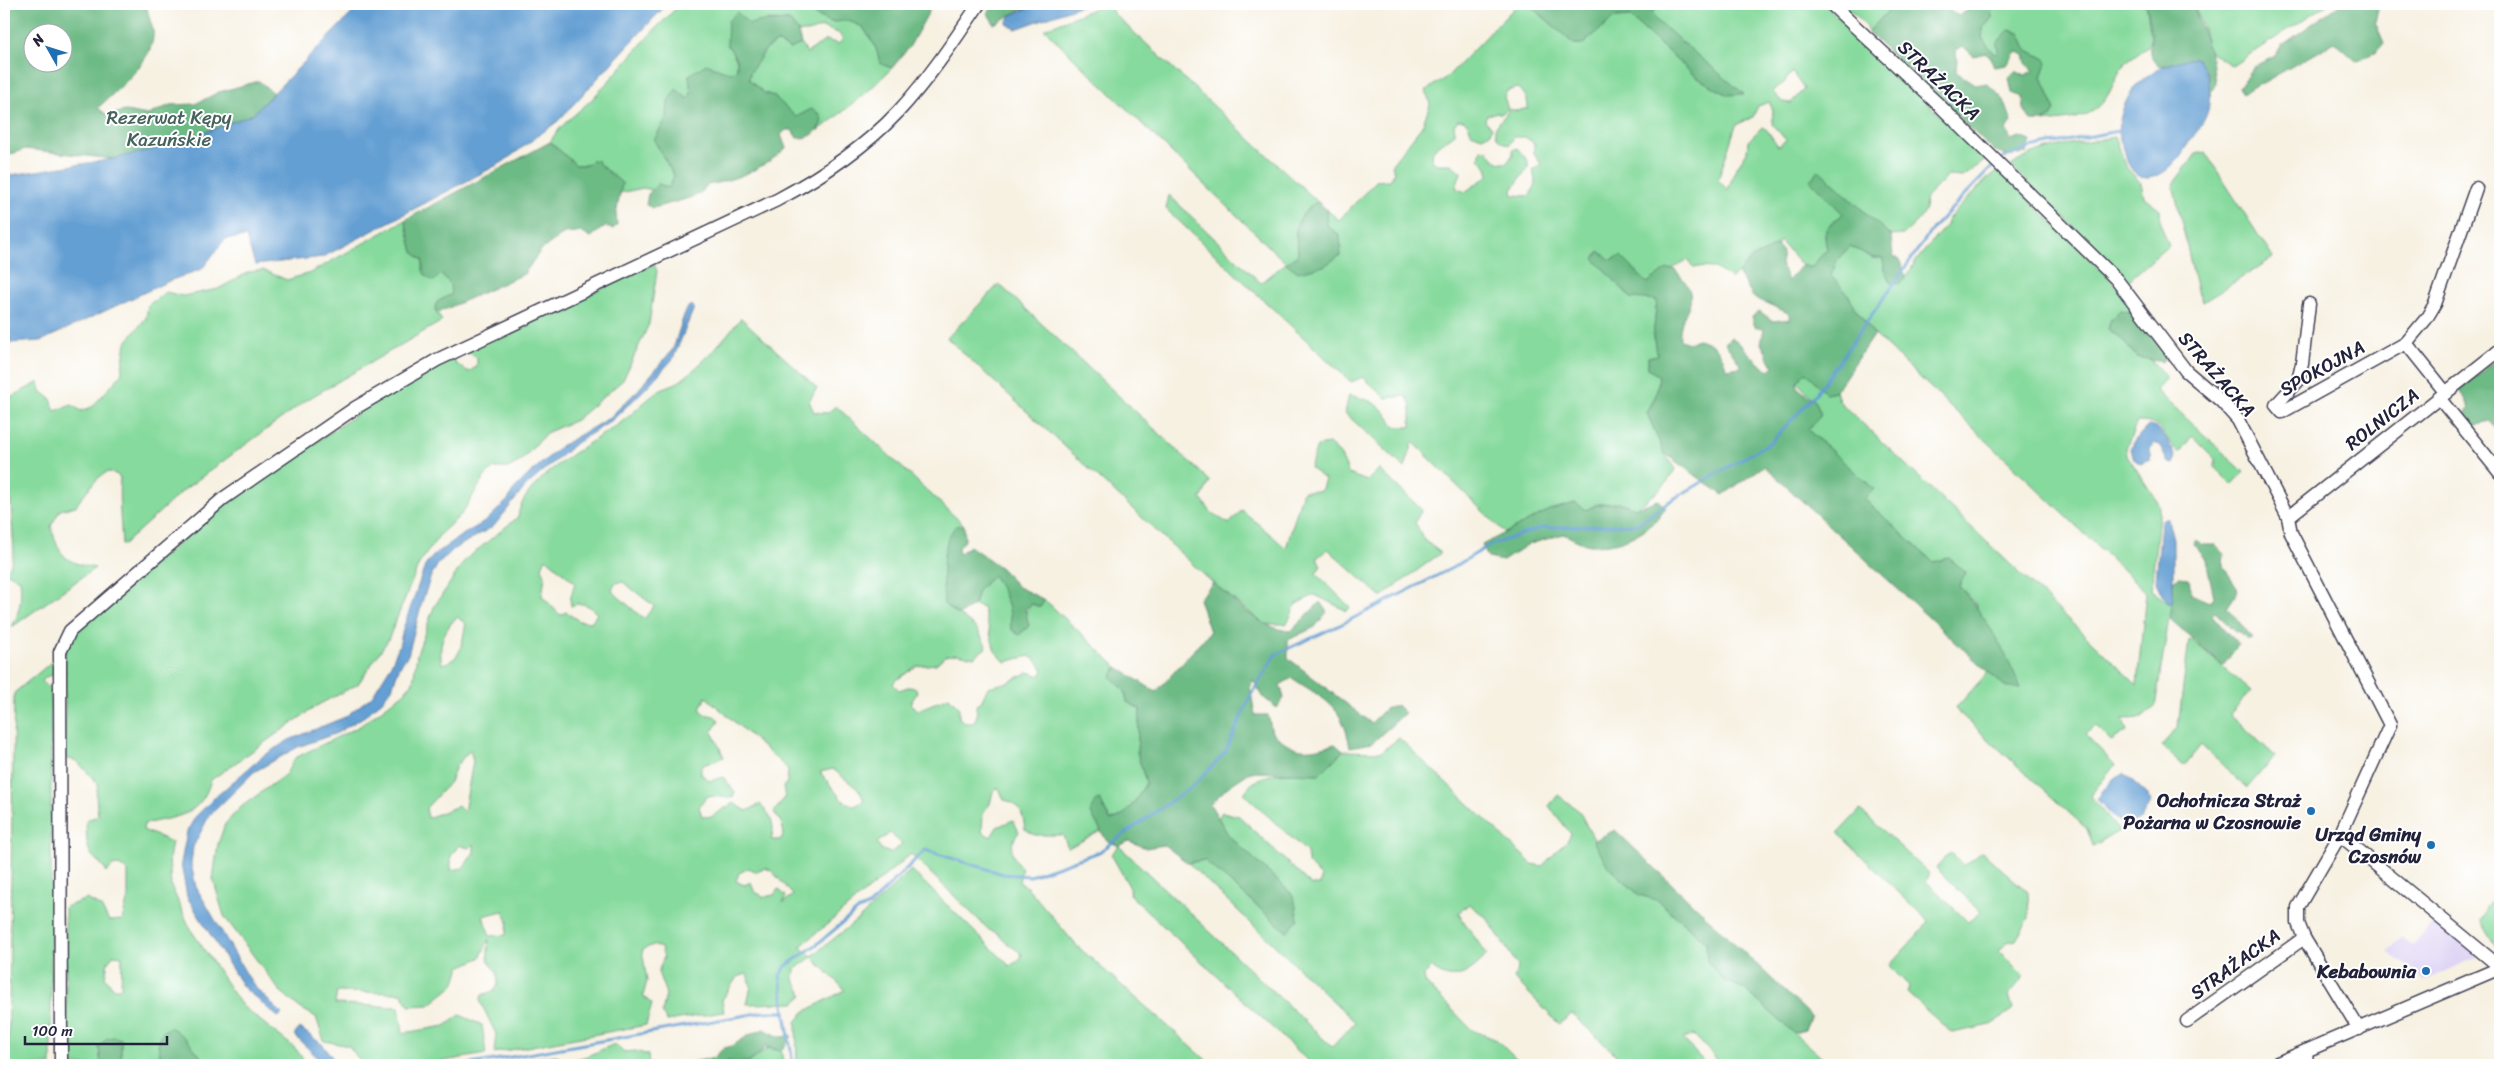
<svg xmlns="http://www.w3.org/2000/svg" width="2504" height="1069" viewBox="0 0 2504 1069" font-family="Sriracha,sans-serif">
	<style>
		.built { fill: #dfd5f5 }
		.green { fill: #86da9d; stroke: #547e6c; fill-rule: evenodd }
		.forest { fill: #6cba84; stroke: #476e60; fill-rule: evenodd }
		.water { fill: #639fd3; stroke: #426087 }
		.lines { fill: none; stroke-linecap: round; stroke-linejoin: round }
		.stream { stroke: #639fd3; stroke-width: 3 }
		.minor-casing { stroke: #424154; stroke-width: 15 }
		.minor { stroke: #fff; stroke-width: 12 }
		.poi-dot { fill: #1f6fb2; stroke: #fff; stroke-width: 2 }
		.labels { text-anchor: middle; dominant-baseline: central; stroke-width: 4; stroke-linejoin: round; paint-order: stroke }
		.street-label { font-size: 19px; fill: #22223b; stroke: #fff }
		.park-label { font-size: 19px; fill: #45625d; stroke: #fff }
		.poi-label { font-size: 19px; font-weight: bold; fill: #22223b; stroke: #fff; text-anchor: end }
	</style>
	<rect width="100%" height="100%" fill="#fff"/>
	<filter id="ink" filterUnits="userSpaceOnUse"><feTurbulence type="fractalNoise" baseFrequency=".02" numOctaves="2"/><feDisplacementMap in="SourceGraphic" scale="10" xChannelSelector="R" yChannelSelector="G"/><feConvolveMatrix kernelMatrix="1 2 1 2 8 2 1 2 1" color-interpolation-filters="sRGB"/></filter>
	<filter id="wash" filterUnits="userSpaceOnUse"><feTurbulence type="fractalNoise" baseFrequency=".0096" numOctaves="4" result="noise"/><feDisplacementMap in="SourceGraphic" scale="20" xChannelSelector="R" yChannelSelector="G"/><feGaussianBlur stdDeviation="1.12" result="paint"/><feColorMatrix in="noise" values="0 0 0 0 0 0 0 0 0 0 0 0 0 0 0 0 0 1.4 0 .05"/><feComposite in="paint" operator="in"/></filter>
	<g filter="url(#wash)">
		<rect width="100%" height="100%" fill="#f7f1e2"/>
		<path class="built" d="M2435 920 2479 956 2425 980 2388 952 2401 937 2413 946Z"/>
		<g class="green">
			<path d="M681 4H818L814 14 831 22 849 21 863 27 875 46 881 64 892 68 864 95 818 131 822 121 796 118 774 96 764 93 749 80 750 73 766 48 777 42 790 49 801 44 807 53 826 40 839 44 843 38 838 33 822 27 808 32H798L790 21C757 18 750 23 727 44L737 60V70L732 73 689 75 691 94 688 100 668 101 667 117 654 140 674 176 669 188 658 184 652 190 643 188 620 193 622 183 600 165H576L550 142C561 123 578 113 593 98 624 66 647 34 681 4Z"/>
			<path d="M1105 4H1109L1113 13 1318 202C1308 205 1297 220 1296 230 1295 238 1299 247 1298 255L1340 236 1327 225 1326 209 1339 220 1377 180 1389 181 1394 174 1392 164 1422 126 1430 105 1426 90 1447 77 1518 4H1529L1574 44H1583L1614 18 1630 17 1697 78 1743 94 1657 21 1652 13 1655 5 1825 4 1986 160 1962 177 1948 176 1925 199C1929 215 1913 225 1903 235L1891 236 1818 170 1843 214C1827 227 1822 227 1827 249L1811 268 1802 265 1780 241 1777 245 1752 258 1732 279 1715 268 1694 267 1686 260C1674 269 1661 273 1647 283L1621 257 1611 260 1599 251 1594 259 1609 274 1657 299 1653 337 1658 355 1648 357V369L1659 376 1656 395 1647 413 1664 453 1675 469C1667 487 1650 498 1634 509L1624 503 1597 504 1586 510 1526 523 1505 533 1413 442 1405 468 1345 413 1349 395C1375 401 1381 404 1395 427H1411V405L1406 396 1386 398 1363 377 1351 382 1166 209 1169 195 1261 283 1286 263 1044 29ZM1792 72 1804 89 1791 103 1782 102 1772 91 1784 83ZM1517 88C1525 93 1528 99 1528 108L1517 111 1510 109 1495 128C1496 139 1499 141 1509 145L1514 137H1525L1534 143V154L1541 164 1533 170 1536 185 1529 196 1513 195 1512 190 1528 167V161L1517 148 1513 150V154L1507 163C1495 164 1493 158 1486 149L1481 150 1479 158 1487 167 1489 175 1465 192 1456 188 1461 172 1451 164H1437L1432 161 1431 154C1441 139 1445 143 1455 134L1454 125 1458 120H1464L1468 124 1471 133 1482 137 1490 133 1492 127 1485 121 1486 116 1497 112 1501 114 1508 109 1504 97 1507 91ZM1769 102 1773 110 1772 124 1786 140 1778 146 1767 130 1762 127 1748 141 1747 152 1735 170 1728 190 1718 180 1736 125 1753 117 1758 106Z"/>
			<path d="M1838 4H1895L1868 32C1863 18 1850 10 1838 4Z"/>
			<path d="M1990 4H2146L2151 37 2148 47C2138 53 2127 59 2121 69 2112 84 2109 101 2093 111 2079 120 2060 120 2043 122L2051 117 2055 110 2042 77 2044 58 2027 50 2019 33 2009 30 1997 42 1998 53 1993 55 1982 38 1983 28 1992 18Z"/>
			<path d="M2193 4H2328L2232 66 2208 50 2202 24Z"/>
			<path d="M2115 137 2127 168 2141 183 2144 197 2160 209 2161 226 2169 245 2128 281 2011 166C2040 145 2080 143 2115 137Z"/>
			<path d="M2205 152 2273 258 2203 302 2197 291 2173 184 2196 154Z"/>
			<path d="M1999 170 2122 291 2131 306 2129 312 2120 310 2111 319 2108 329 2120 338 2137 357 2150 359 2167 378 2156 390 2244 472 2232 485 2215 468V459L2192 436 2179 453C2163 437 2164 421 2137 422L2126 448 2127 455 2160 506 2151 590 2171 605 2155 707 2142 718 2123 719 2127 731 2111 741 2096 726 2085 734 2115 765 2090 796 2119 831 2093 846 2087 829 1955 709 1988 672 2007 688 1975 603 1959 586 1966 572 1949 558 1933 562 1864 499 1873 489 1808 430 1821 415 1816 402 1797 382 1806 371 1825 393 1836 391 1839 401 2137 685 2146 592 1874 334 1854 307 1848 294 1830 276 1837 260 1850 246 1873 258H1883L1884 269 1900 284 1906 278 1915 262 1946 225 1948 219 1987 179Z"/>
			<path d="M405 220 413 252 449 282 452 294 437 302 435 309 442 321 308 399 185 489 122 546C121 522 118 500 120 477 117 475 113 472 109 472 100 472 81 498 76 506L60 510 51 526C59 556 64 562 95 568L12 627C20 611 22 598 20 580L4 571 10 567 14 551 4 401 39 382 41 391 51 399 55 411 72 405 81 411 92 407 121 375 126 342 146 318 148 305 166 292 183 296 218 289 249 272 263 270 287 280 310 273Z"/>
			<path d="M654 264 657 271 649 324 623 380 576 420 546 433 521 461 508 468H494L485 476 461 515 441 533 419 564 388 640 358 684 318 705 211 780C200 818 177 816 144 824L143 830 172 842 169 859 171 886 191 930 242 1006 296 1049 307 1065H204L201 1056 190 1046 158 1044 161 1065H121V1039L99 1047 101 1065H67L65 907 87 899 101 907 109 921 122 920 128 898V871L119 865 112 866 107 873C103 863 95 861 91 854 85 844 87 831 86 820L98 816 96 795 98 784 77 761 65 758V651L78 629 216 511 373 403 454 358 456 364 469 372 477 366V358L466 351ZM113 955 122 956 121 988H113L105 977 108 962Z"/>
			<path d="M999 284 1210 481 1201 499 1212 513 1229 524 1242 510 1286 548 1303 491H1321L1325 479 1310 468 1317 446 1329 444 1340 454 1349 474 1367 481 1379 469 1422 510 1415 522 1424 540 1441 553 1381 597 1328 549 1317 558 1321 566 1316 573 1350 607 1347 611 1315 595 1296 604 1287 624H1264L1213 583 947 338Z"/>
			<path d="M741 318 817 388 809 401 814 412 827 413 836 406 964 525 956 526 944 603 977 629 987 647 974 657 956 654 945 656 936 664 917 666 895 681 893 684 899 690 908 687 916 688 917 693 910 704 918 710 949 697 959 707V718L966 723H974L977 715 976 705 981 702 988 687 1009 682 1028 672 1040 676 1043 670 1037 661 1029 656 1005 662 995 651 983 608 974 605 978 591 993 574C1004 592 1012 608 1011 629L1032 604 1040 607 1045 600 1117 667 1112 677 1125 691 1127 702 1140 709 1137 752 1146 783C1137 798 1129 817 1110 820L1100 800 1091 813 1101 831 1068 848 1063 835H1035L1025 829C1023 814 1020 803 1004 800L999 788 993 791 990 804 983 813 982 832 991 837 997 827 1013 820 1019 832C1008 846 1010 855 1022 868L1019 882 1028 888 1076 945 1212 1065H800L797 1063 796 1022 804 1012 845 990 812 957 795 969 794 980 803 995 794 1003 747 1004 751 986 747 974 737 977 722 1000 724 1012 667 1021 662 1013 666 994 658 972 664 957 661 948 653 945 642 950 647 981 643 996 652 1004 646 1025 494 1053 496 1034 480 1001 482 995 493 991 498 985 497 972C485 961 488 954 489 939L480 958 460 967 454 985 429 1005 409 1006 402 993 337 992 335 1004 399 1007 403 1033 445 1026 460 1015 482 1025 486 1054 420 1065H363L349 1046 324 1041 316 1017 300 1008 279 990 224 916 213 879 218 844 225 824 241 807 286 774 295 758 360 726 404 693 413 682 417 654 434 607 465 560 518 517C521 480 591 443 619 424 633 414 645 400 660 390 666 386 674 385 680 381 705 362 722 341 741 318ZM546 558 575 583 570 599 571 606C583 601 589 605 597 614L591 622 579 621 566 612 560 615 542 596 545 576 542 567ZM623 582 654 606 644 619 612 591 615 583ZM457 617 466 624C461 642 464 659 442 664 438 645 443 631 457 617ZM706 697 788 769 787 782 783 787 785 797 774 812 782 824 784 834 780 840H771C776 824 771 816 760 804L747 811 733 803 711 817 702 816 699 807 707 796 733 798 735 792 723 777 710 781 701 774V766L724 757 712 732 719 720 714 716 704 714 700 708ZM470 750 473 761 464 812 458 806 428 818 426 808 450 782 456 766ZM833 769 860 791 864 801 855 806 843 801 820 772ZM890 833 902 844 891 853 882 850 877 843ZM474 844V852L463 868 451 870V856L459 845 468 848ZM911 854 989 930 998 933C1002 942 1014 947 1022 954L1020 959 1010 966 911 870 861 917 812 956 800 947ZM749 868 757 872 765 868 772 871 793 895 783 903 786 896 778 889 774 895 764 897 754 891 751 882 744 885 736 881 739 873ZM503 911 508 921 506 935 490 936 483 916Z"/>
			<path d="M2189 640 2193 641 2251 691 2230 714 2275 756 2247 788 2201 745 2184 766 2161 746 2178 727Z"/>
			<path d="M54 660 53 675 45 677 42 682 51 689V1065H8L14 693Z"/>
			<path d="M1399 738 1532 864 1542 866 1567 841 1571 834 1549 806 1558 795 1579 811 1608 866 1639 895 1657 900 1706 942 1707 961 1724 981 1743 988 1830 1065H1722L1694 1035 1683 1039 1707 1065H1627L1572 1014 1559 1024 1514 978 1518 966 1487 918 1469 904 1458 913 1487 955C1470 973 1453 986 1431 967L1424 976 1425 982 1472 1030 1497 1040 1522 1065H1309L1307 1060 1129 894 1130 888 1111 854 1119 846 1332 1047 1355 1022 1188 863 1204 860 1287 932 1294 896 1229 836 1218 818 1222 812 1239 816 1311 885H1320L1321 877 1308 863 1307 852 1244 794C1258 767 1294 774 1320 774L1343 751 1381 752Z"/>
			<path d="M1860 810 1930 874 1926 881 1968 922 1981 912 1936 868 1951 852 1964 866 1982 852 2028 892 2029 918 2016 940 2007 942 1999 951 2024 976 2009 995 2013 1009 1991 1025 1952 1033 1907 993 1909 986 1889 966 1929 922 1838 833Z"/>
			<path d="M2500 891V944L2496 946 2481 921 2489 904Z"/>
			<path d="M615 1044 623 1052 636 1051 648 1055 649 1064 520 1065 528 1064 531 1059 556 1055C571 1068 598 1050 615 1044Z"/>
			<path d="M768 1048 781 1051 784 1065H722L728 1061 750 1062Z"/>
		</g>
		<g class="forest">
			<path d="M4 4H147C147 14 151 21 153 30 157 59 116 90 98 108L107 115 126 111 148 115 170 105 195 104 219 92 259 81 273 93 253 114 178 143 114 159 25 149 4 157ZM32 32H62V62H32Z"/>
			<path d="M818 4H933L910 46 892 68 881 64 875 46 863 27 849 21 831 22 813 14Z"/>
			<path d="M997 4H1040L1020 10 994 24 987 12Z"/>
			<path d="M1529 4H1658L1652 13 1657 21 1744 94 1728 95 1697 78 1630 17 1614 18 1583 44H1574Z"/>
			<path d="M1895 4H1944L1958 16C1970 10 1978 0 1991 6L1992 18 1983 28 1982 38 1994 54 1998 53 1997 42 2009 30 2019 33 2027 50 2044 58 2047 63 2042 77 2055 110C2049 121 2043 122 2031 121L2024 109 2023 97 2012 93 2009 78 2015 71 2024 75 2033 71 2026 63 2024 55 2016 51 2007 65 1994 67 1991 57 1986 53 1973 56 1963 46 1955 50 1957 58 1956 72 1976 85 1987 83 2004 100 2012 122 2006 130 2011 140 2020 137 2031 141 2027 153 2007 155 1993 150 1868 32Z"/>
			<path d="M2146 4H2193L2212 59 2215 83 2209 98 2208 74 2196 58 2160 66C2146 55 2150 52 2151 37 2152 27 2148 14 2146 4Z"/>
			<path d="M2340 4H2379L2375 22 2384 43 2376 52 2356 61 2335 42 2243 94 2239 87 2252 68 2275 56 2281 46Z"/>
			<path d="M737 12 749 24 763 21H790L798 32 801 44 790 49 777 42 766 49 750 73 749 80 764 93 774 96 796 117 811 109 820 114 822 121C816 134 812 138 797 138L792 130H786L781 135 786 148C765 168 736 180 707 185L700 194 683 200 653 208 646 205 648 194 658 184 669 188 674 176 654 140 667 117 668 101 676 89 688 99 691 94 689 75 706 64 732 73 737 69V60L727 44 728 21Z"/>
			<path d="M550 142 576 165H587L592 160 598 161 600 165 622 183 616 215 617 225 613 229 605 226 591 237 580 232 564 233 541 250 524 274 437 313 435 309 437 302 452 294 449 282 441 274 434 281C423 276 422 272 423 260L413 252 405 220Z"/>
			<path d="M1819 170 1891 236 1893 256 1900 260 1906 278 1900 284 1890 282 1884 269 1883 258H1873L1850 246 1837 260 1831 276 1848 294 1854 307 1874 334 1836 391 1825 393 1806 372 1797 382 1798 388 1816 402 1821 415 1808 430 1874 489 1864 499 1933 562 1949 558 1966 573 1959 586C1986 616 2005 651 2021 688H2007L1988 672 1764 466 1723 495 1664 453 1647 413 1656 395 1659 376 1648 369V357L1658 355 1653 337 1657 300 1631 298 1594 259 1599 251 1611 260 1621 256 1647 283 1667 269H1674C1709 303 1677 308 1680 340L1689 343 1697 339C1714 342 1723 352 1726 369L1742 367 1725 343 1731 337C1745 345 1754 364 1770 370L1773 366 1761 343 1764 329 1755 327 1752 317 1759 311 1773 321 1791 319 1788 313 1753 297 1738 273 1752 258 1777 245 1783 252 1781 264 1788 281 1802 265 1811 268 1827 249C1822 226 1827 228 1843 214L1810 180Z"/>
			<path d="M1318 202 1326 209 1327 225 1340 236 1341 255 1324 266 1298 272 1286 263 1298 255C1299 247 1295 237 1296 230 1297 220 1308 205 1318 202Z"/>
			<path d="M2131 306 2167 357 2162 362 2137 357 2120 338 2108 329 2111 319 2120 310 2129 312Z"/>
			<path d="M2500 356V434L2490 421 2475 425 2468 424 2463 415 2470 408 2460 389Z"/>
			<path d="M1658 500 1666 508C1649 532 1622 546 1592 545 1583 545 1571 537 1563 534L1527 545 1503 561 1488 558 1482 545 1549 510 1575 503 1586 510C1601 501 1619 501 1635 508Z"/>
			<path d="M964 525 965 541 958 548 959 554 970 546 1001 568 1018 587 1045 600 1040 607 1032 604 1025 609 1029 626 1019 635 1011 629C1012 608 1004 592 993 575L978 591 974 605 958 615 944 604C943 579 939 545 956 526Z"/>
			<path d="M2196 539 2202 545H2215L2224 554 2223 566 2237 587 2236 594 2227 608 2253 638 2248 639 2239 632 2235 631 2215 612 2212 615 2238 645 2223 666 2170 619 2173 581 2179 577 2189 578 2191 594 2209 602 2214 597 2206 559 2193 544Z"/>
			<path d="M1213 583C1236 602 1260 629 1291 631L1320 602 1327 612 1315 627 1288 640V658L1371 723 1385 709 1397 705 1405 713 1372 743 1350 747C1342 704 1326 701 1292 678L1280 685 1284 698 1277 708 1264 698 1253 680 1250 687 1255 715H1268L1272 733C1298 753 1303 752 1335 744L1343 751 1320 774 1250 772 1229 786 1210 804 1229 836 1294 896 1298 919 1287 932 1204 860 1188 863 1164 845 1146 848 1129 841 1119 846 1106 840 1091 813 1094 802 1100 800 1110 820C1128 818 1137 797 1146 783L1137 752 1140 709 1127 702 1125 691 1111 677 1117 667 1156 692 1210 632 1199 599Z"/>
			<path d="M1615 830 1811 1016 1805 1030 1794 1033 1743 988 1724 981 1707 961 1706 942 1657 900 1639 895 1608 866 1593 841Z"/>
			<path d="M170 1027C183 1034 199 1051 204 1065H161C161 1048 151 1037 170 1027Z"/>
			<path d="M764 1029 780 1037 792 1036 781 1051 766 1047 750 1062 728 1061 722 1065H677L713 1058 724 1048 732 1046 749 1035Z"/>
			<path d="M115 1037 121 1039V1065H101L99 1047 107 1038Z"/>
		</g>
		<g class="water">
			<path d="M361 4H667L558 121 503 162 323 257 255 265 246 237 225 239 202 269 169 281 41 341 10 343 4 346V176L114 159 178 143 253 114Z"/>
			<path d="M1040 4H1085L1016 29 1006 23 1011 15Z"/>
			<path d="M2196 58C2209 70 2211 88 2209 106 2206 124 2191 137 2183 152 2172 169 2146 192 2130 167 2127 162 2126 155 2124 149 2122 144 2118 137 2118 131 2118 127 2120 121 2121 116 2129 81 2161 61 2196 58Z"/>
			<path d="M691 305 694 308 673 359 642 392 610 422 576 443 526 486 494 526 454 549 438 564 431 576 422 602 408 655 400 666 392 688 381 702 365 716 337 733 298 747 254 772 209 816 193 847 191 864 196 887 247 975 256 988 282 1014 278 1017 243 987 187 897 181 863 187 831 196 816 213 799 263 756 289 740 345 717 372 696 389 669 399 646 403 629 425 566 433 556 459 537 486 521 508 500 515 488 527 476 561 446 609 418 638 390 673 349 686 309Z"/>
			<path d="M2148 426C2163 427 2169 444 2176 456L2173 464 2168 463 2160 446 2155 443 2150 449V460L2140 464 2134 459 2131 449 2135 440Z"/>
			<path d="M2164 518 2168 519 2173 539V598L2171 605 2162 595 2156 582 2161 522Z"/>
			<path d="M2124 773 2148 795 2150 803 2141 819 2126 826 2111 815 2097 799 2113 779Z"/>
			<path d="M300 1028 323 1045 338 1065H321L315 1055 294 1035Z"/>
		</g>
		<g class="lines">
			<g class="stream">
				<path d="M2000 160 2024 149 2118 131"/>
				<path d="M785 1012 780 975 786 966 816 945 857 911 870 905 925 850 1003 874 1030 876 1099 852 1194 785 1225 753 1252 693 1276 654 1338 626 1454 567 1490 545 1541 528 1638 524 1670 501 1771 442 1816 394 1933 228 1995 164"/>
				<path d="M466 1065 764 1012H785L793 1065"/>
			</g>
		</g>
	</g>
	<g filter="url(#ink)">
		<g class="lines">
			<defs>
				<g id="minor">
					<path d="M1831 4 1939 105 2116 279 2186 371 2221 401 2238 420 2288 517 2291 533 2390 725 2340 835 2298 907V923L2304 938 2359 1029"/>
					<path d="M2309 304 2302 364 2298 381 2276 405 2282 412 2406 343 2446 393"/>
					<path d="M2406 343 2426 319 2435 304 2476 188"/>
					<path d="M2439 398 2500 473"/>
					<path d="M2288 517 2500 350"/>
					<path d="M2340 835 2500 967"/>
					<path d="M2187 1021 2304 938"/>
					<path d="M2306 1051 2307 1065"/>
					<path d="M61 1065 60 652 70 631 224 498 355 408 437 360 777 200C820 177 863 149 897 113 928 80 954 41 979 4"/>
					<path d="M2273 1065 2500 968"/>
				</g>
			</defs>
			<use href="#minor" class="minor-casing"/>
			<use href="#minor" class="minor"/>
		</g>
	</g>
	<g class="poi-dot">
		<circle cx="2311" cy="811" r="5"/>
		<circle cx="2431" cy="845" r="5"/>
		<circle cx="2426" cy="971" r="5"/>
	</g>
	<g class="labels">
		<g class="street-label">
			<text transform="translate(1939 80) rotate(44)">STRAŻACKA</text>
			<text transform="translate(2322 368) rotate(-29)">SPOKOJNA</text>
			<text transform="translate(2217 374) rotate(49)">STRAŻACKA</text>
			<text transform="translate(2382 419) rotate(-38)">ROLNICZA</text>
			<text transform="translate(2235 964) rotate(-36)">STRAŻACKA</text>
		</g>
		<g class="park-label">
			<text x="169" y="117">Rezerwat Kępy<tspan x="169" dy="22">Kazuńskie</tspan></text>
		</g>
		<g class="poi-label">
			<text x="2301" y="800">Ochotnicza Straż<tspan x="2301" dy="22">Pożarna w Czosnowie</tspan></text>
			<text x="2421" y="834">Urząd Gminy<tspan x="2421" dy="22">Czosnów</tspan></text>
			<text x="2416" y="971">Kebabownia</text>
		</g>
	</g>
	<rect width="2504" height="1069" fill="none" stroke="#fff" stroke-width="20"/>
	<g transform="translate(48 48) rotate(309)"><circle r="24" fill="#ffffff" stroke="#a7a7b1"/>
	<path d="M0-4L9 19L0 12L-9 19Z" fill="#1f6fb2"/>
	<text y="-8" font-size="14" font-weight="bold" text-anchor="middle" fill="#22223b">N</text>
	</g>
	<path d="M25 1036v8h142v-8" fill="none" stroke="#22223b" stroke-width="2.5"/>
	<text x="32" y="1036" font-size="15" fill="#22223b" stroke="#ffffff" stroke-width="4" paint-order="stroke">100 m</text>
</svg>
